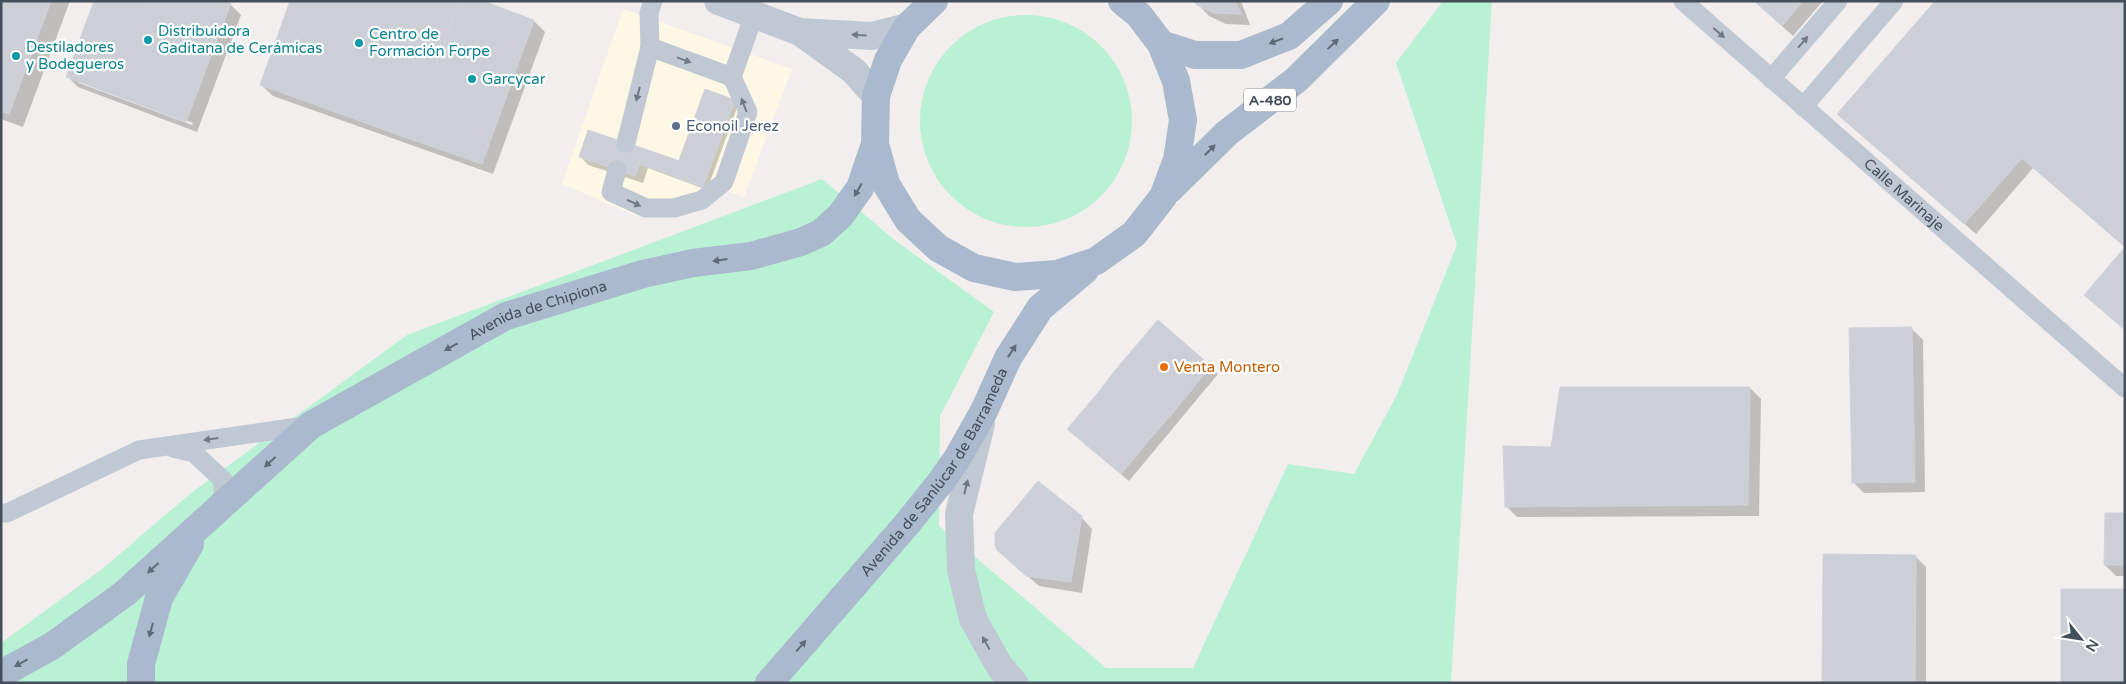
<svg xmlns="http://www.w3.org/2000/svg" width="2126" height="684" viewBox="0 0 2126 684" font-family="'Varela Round',sans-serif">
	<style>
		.commercial { fill: #fdf8e5 }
		.green { fill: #b9f1d5 }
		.shadow { fill: #0003; fill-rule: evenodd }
		.building { fill: #cccfd6; stroke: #d1d3da }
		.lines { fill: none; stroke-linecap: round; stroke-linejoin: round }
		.service { stroke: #c0c8d4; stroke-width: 19 }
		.minor { stroke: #c0c8d4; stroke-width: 28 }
		.tertiary { stroke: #c0c8d4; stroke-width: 28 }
		.primary { stroke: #abb9cf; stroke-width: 28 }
		.oneway { fill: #707986 }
		.oneway2 { fill: #5e6a79 }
		.culture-dot { fill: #0f9aa8; stroke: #fff; stroke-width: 2 }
		.service-dot { fill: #5c6f8a; stroke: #fff; stroke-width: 2 }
		.food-dot { fill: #e8710a; stroke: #fff; stroke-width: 2 }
		.labels { text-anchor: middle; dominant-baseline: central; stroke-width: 4.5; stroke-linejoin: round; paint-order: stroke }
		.shield { fill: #fff; stroke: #7d848d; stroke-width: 1 }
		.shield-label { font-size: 14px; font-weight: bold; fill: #454f5c }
		.culture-label { font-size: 15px; fill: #0d838f; stroke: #fff; text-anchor: start }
		.service-label { font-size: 15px; fill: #4e5e75; stroke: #fff; text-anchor: start }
		.street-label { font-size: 15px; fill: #454f5c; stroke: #fff }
		.food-label { font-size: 15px; fill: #c56008; stroke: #fff; text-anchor: start }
	</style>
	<rect width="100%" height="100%" fill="#f1eeed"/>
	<path class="commercial" d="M623 9 792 69 744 197 727 191 710 206 687 214 662 217 634 215 562 184Z"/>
	<g class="green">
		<path d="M1443 1H1492L1451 683H1V643L101 570 191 493 407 335 822 179 892 238 994 312 940 416 939 526 1106 668H1193L1288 464 1354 474 1397 395 1457 245 1396 63Z"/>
		<circle cx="1026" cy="121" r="106"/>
	</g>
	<g class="shadow">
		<path d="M1 1H70L23 127 1 119Z"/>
		<path d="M95 1H224L230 4 241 15 197 132 78 87 67 76ZM79 80 193 123 192 125 79 83Z"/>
		<path d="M1195 1H1241L1250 25 1226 24 1209 16Z"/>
		<path d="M1754 1H1823L1793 36Z"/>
		<path d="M2125 1V247L2033 168 1976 234 1850 125Z"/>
		<path d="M534 21 545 32 493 174 273 96 261 85Z"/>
		<path d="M706 91 738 105 707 190 648 168 643 183 588 165 581 157 679 162Z"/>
		<path d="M1158 322 1218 374 1129 481 1069 429Z"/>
		<path d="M1912 329 1923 340 1925 492 1864 493 1853 482Z"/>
		<path d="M1750 388 1761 399 1759 516 1517 517 1506 506 1552 448Z"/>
		<path d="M2125 515V576H2116L2105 565Z"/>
		<path d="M1081 517 1092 529 1082 593 1039 586 1010 561Z"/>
		<path d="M1915 556 1926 567V683H1823Z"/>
	</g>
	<g class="building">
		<path d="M1 1H51L9 114 1 111Z"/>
		<path d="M94 1 231 3 186 122 66 77Z"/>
		<path d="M290 1H459L410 139 260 85Z"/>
		<path d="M459 1H483L534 20 482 164 410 139Z"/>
		<path d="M1193 1H1235L1241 14 1214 13 1197 5Z"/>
		<path d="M1754 1H1803L1782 26Z"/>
		<path d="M1935 1H2125V247L2022 158 1964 224 1837 114Z"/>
		<path d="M705 89 735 100 703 187 673 177Z"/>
		<path d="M588 130 645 149 635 176 579 157Z"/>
		<path d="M645 149 706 170 701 185 639 164Z"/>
		<path d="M2125 247V330L2084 295Z"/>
		<path d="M1158 320 1211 366 1172 414 1117 368Z"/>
		<path d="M1912 327 1915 482 1852 483 1849 328Z"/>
		<path d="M1117 368 1172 414 1150 439 1097 394Z"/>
		<path d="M1560 387H1750L1748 505 1505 507 1503 446 1551 447Z"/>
		<path d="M1097 394 1150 439 1121 474 1067 429Z"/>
		<path d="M1038 481 1082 516 1071 582 1026 576 997 550 995 545V533Z"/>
		<path d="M2105 513H2125V565H2104Z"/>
		<path d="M1823 554 1916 555 1915 683H1822Z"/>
		<rect x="2061" y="589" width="64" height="94"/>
	</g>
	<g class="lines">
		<g class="service">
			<path d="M653 1 649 13 650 47 732 77 754 15"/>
			<path id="s1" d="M1683 1 2125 388"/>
			<path d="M1771 79 1838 1"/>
			<path d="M1803 107 1894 1"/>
			<path d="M626 143 650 47"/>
			<path d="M617 170 611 192 646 208H674L702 200 724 182 748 112 732 77"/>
			<path d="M173 448 194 453 223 480V504"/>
			<path d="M1 513H7L139 450 311 425"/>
		</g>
		<path class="minor" d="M981 424 959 514 961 570 973 619 1000 667 1014 683"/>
		<g class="tertiary">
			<path d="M718 1 800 32 854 71 876 96"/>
			<path d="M800 32 872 36 907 27"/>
		</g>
		<g class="primary">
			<path d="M934 1 907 27 888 60 876 96 875 144 886 184 908 220 938 248 974 268 1015 277 1057 274 1096 261 1134 234 1163 197 1177 160 1183 120 1176 81 1161 44 1139 15 1122 1"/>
			<path d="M1161 44 1195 55H1241L1289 36 1329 1"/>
			<path d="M1169 190 1227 133 1296 80 1376 1"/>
			<path id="s2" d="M1 674 52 646 124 594 311 425 506 316 643 274 693 263 751 256 801 242 821 233 840 216 860 188 875 144"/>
			<path d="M141 683V664L159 598 190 544"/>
			<path id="s3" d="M769 683 907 524 943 479 958 457 984 411 1008 358 1040 308 1085 270"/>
		</g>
	</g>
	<defs><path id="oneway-solid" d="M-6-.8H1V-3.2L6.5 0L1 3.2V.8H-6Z" transform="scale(1.25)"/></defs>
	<g class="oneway">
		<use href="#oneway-solid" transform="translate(1719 33) rotate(41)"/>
		<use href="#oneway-solid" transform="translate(859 35) rotate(-177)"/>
		<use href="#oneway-solid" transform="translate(1803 42) rotate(-49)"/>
		<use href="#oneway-solid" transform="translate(684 60) rotate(20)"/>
		<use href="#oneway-solid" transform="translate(638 94) rotate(104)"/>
		<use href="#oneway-solid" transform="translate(744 105) rotate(-111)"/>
		<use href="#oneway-solid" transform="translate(634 203) rotate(25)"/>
		<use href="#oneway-solid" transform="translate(211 439) rotate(172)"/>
		<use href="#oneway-solid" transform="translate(966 487) rotate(-76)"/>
		<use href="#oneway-solid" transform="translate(986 643) rotate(-119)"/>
	</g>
	<g class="oneway2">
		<use href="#oneway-solid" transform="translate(1276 41) rotate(159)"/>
		<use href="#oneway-solid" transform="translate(1333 44) rotate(-43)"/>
		<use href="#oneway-solid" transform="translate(1210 150) rotate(-45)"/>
		<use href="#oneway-solid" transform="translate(858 190) rotate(120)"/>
		<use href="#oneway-solid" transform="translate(720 260) rotate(172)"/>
		<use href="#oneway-solid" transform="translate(451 347) rotate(151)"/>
		<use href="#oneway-solid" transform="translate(1012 351) rotate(-57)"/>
		<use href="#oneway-solid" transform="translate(270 462) rotate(138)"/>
		<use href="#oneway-solid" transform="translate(153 568) rotate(138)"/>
		<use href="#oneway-solid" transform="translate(151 630) rotate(105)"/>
		<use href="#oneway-solid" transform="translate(801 646) rotate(-49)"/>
		<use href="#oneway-solid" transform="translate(21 663) rotate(151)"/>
	</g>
	<g class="culture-dot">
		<circle cx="148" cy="40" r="5"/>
		<circle cx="359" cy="43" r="5"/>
		<circle cx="16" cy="56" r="5"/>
		<circle cx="472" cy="79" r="5"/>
	</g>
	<circle class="service-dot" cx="676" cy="126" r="5"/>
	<circle class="food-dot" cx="1164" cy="367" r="5"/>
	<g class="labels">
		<rect class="shield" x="1244" y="88.5" width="52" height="23" rx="4"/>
		<g class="shield-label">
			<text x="1270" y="100">A-480</text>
		</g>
		<g class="culture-label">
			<text x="158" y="31">Distribuidora<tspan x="158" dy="17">Gaditana de Cerámicas</tspan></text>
			<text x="369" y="34">Centro de<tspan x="369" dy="17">Formación Forpe</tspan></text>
			<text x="26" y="47">Destiladores<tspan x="26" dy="17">y Bodegueros</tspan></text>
			<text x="482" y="79">Garcycar</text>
		</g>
		<g class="service-label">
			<text x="686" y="126">Econoil Jerez</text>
		</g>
		<g class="street-label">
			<text stroke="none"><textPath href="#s1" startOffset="294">Calle Marinaje</textPath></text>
			<text stroke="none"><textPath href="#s2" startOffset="654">Avenida de Chipiona</textPath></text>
			<text stroke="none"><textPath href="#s3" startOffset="269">Avenida de Sanlúcar de Barrameda</textPath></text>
		</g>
		<g class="food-label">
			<text x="1174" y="367">Venta Montero</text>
		</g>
	</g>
	<rect width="2126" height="684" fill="none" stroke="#454f5c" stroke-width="5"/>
	<g transform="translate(2081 639) rotate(120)" stroke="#ffffff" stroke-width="4" paint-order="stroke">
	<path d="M0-4L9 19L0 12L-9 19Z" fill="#454f5c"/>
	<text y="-8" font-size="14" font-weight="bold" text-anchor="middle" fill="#454f5c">N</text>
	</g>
</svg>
